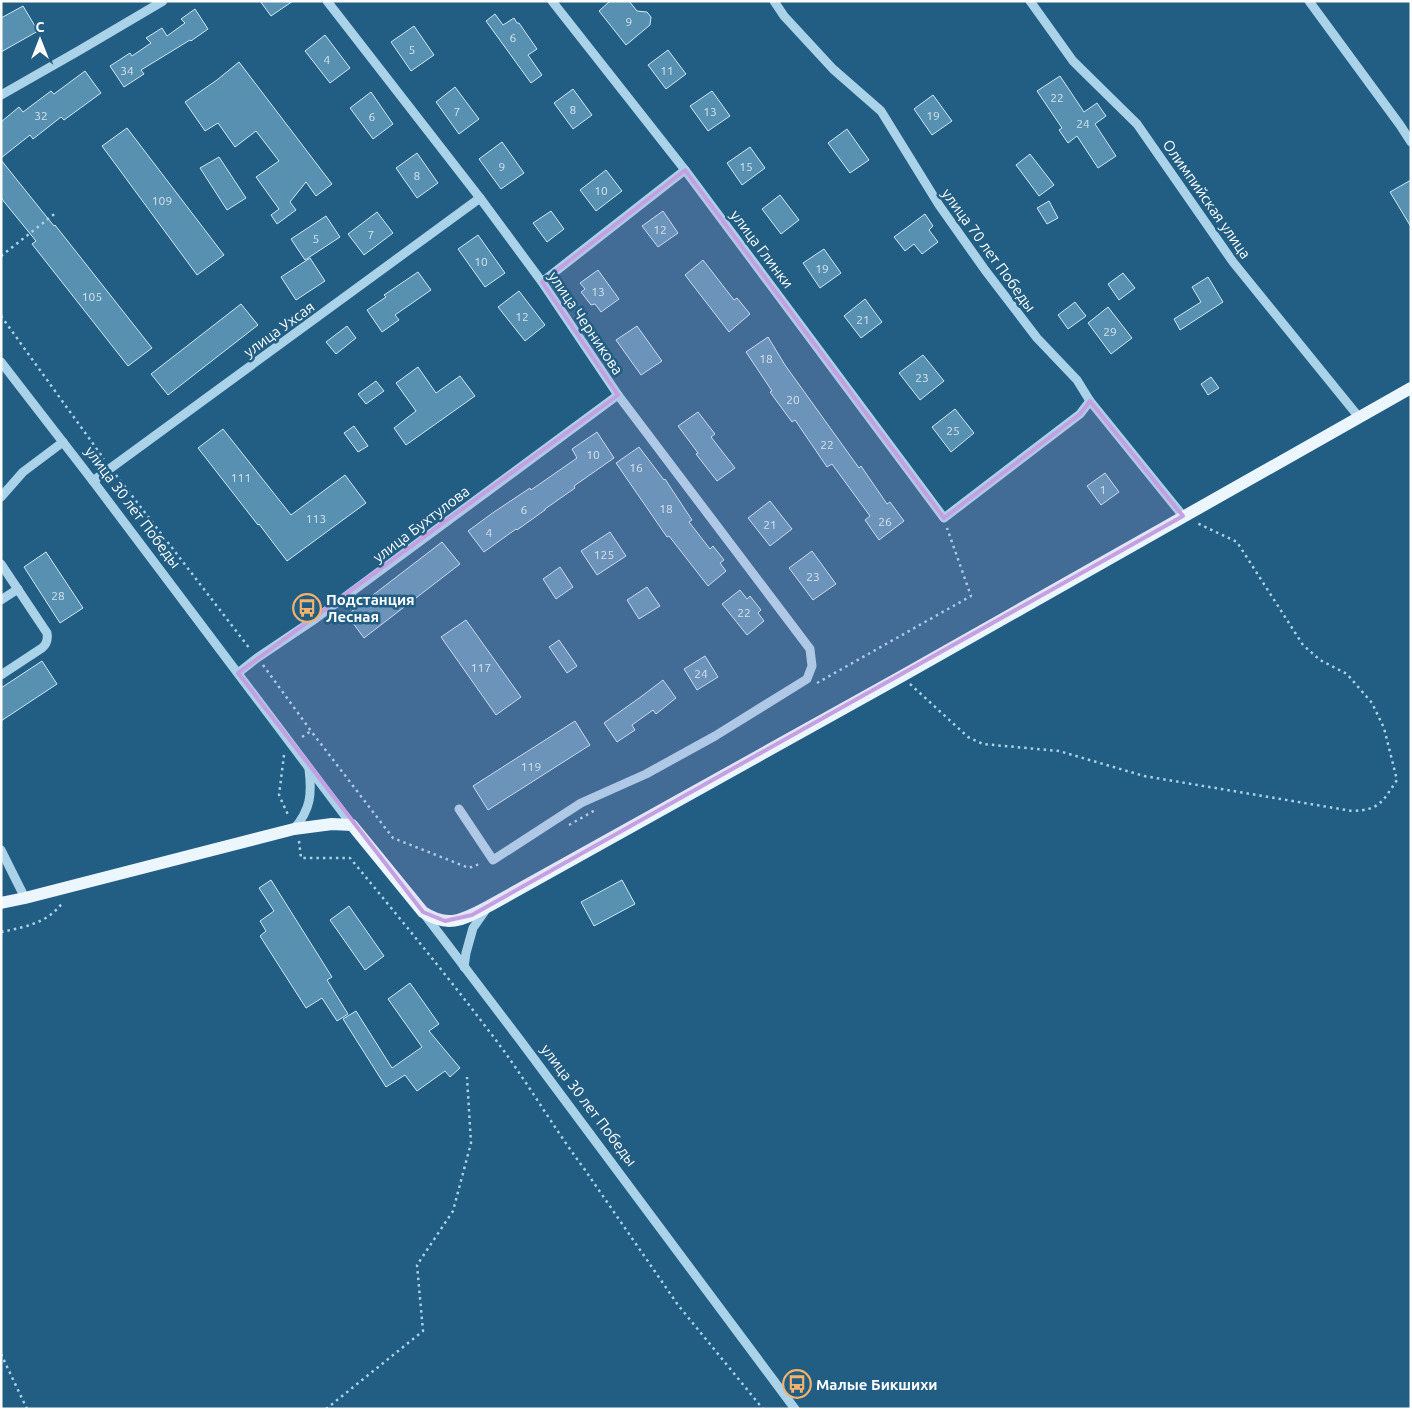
<svg xmlns="http://www.w3.org/2000/svg" width="1412" height="1410" viewBox="0 0 1412 1410" font-family="Ubuntu,sans-serif">
	<style>
		.building { fill: #5790b1; stroke: #cee8f6 }
		.lines { fill: none; stroke-linecap: round; stroke-linejoin: round }
		.path { stroke: #aad2e8; stroke-width: 2.5; stroke-dasharray: 2.5 4; stroke-linecap: butt }
		.minor { stroke: #aad2e8; stroke-width: 9 }
		.major { stroke: #ecf6fe; stroke-width: 12 }
		.marked { fill: #c4a0e2; fill-opacity: 0.2; stroke: #c4a0e2; stroke-width: 4; stroke-linejoin: round }
		.labels { text-anchor: middle; dominant-baseline: central; stroke-width: 5; stroke-linejoin: round; paint-order: stroke }
		.number-label { font-size: 12px; fill: #d5e3ec }
		.street-label { font-size: 15px; fill: #fff; stroke: #225e83 }
		.poi-label { font-size: 15px; font-weight: bold; fill: #fff; stroke: #225e83; text-anchor: start }
	</style>
	<rect width="100%" height="100%" fill="#225e83"/>
	<g class="building">
		<path d="M260 1H293L271 16Z"/>
		<path d="M610 1H629L637 11 647 12 651 17 650 25 626 45 599 11Z"/>
		<path d="M23 6 38 31 1 52V18Z"/>
		<path d="M195 9 208 29 191 41 190 40 141 70 144 74 124 87 110 66 130 53 132 56 151 43 146 38 162 28 167 36 185 23 181 19Z"/>
		<path d="M495 14 503 25 514 18 517 23H519L537 49 528 55 542 75 531 83 486 21Z"/>
		<path d="M414 26 434 55 411 71 391 42Z"/>
		<path d="M325 35 350 68 330 83 305 51Z"/>
		<path d="M668 50 686 74 666 89 648 65Z"/>
		<path d="M239 62 332 184 316 196 306 182 290 202 296 210 277 224 271 215 279 209 256 177 279 161 256 131 235 147 218 123 205 131 185 102 217 80Z"/>
		<path d="M85 71 101 93 64 120 61 117 33 139 30 135 1 158V122L19 107 23 112 51 91 54 94Z"/>
		<path d="M1060 76 1084 112 1097 103 1106 116 1095 124 1116 156 1098 168 1077 136 1068 143 1059 130 1062 128 1037 91Z"/>
		<path d="M455 87 479 119 459 134 436 102Z"/>
		<path d="M573 89 592 115 573 129 554 103Z"/>
		<path d="M712 91 730 116 708 131 690 106Z"/>
		<path d="M371 92 393 124 373 139 350 108Z"/>
		<path d="M933 95 952 121 932 135 914 109Z"/>
		<path d="M127 128 224 255 197 275 102 146Z"/>
		<path d="M847 129 869 160 850 173 828 143Z"/>
		<path d="M502 142 524 173 501 189 479 159Z"/>
		<path d="M750 147 765 168 742 185 727 163Z"/>
		<path d="M417 153 438 183 417 198 396 168Z"/>
		<path d="M1030 154 1054 185 1039 196 1016 165Z"/>
		<path d="M219 157 246 198 227 210 200 168Z"/>
		<path d="M1 160 54 226 55 225 152 348 128 366 32 244 36 241 1 198Z"/>
		<path d="M606 170 622 191 596 211 580 190Z"/>
		<path d="M1411 180V227L1390 192Z"/>
		<path d="M780 195 799 220 781 234 762 209Z"/>
		<path d="M1049 201 1058 218 1047 224 1037 208Z"/>
		<path d="M551 211 564 229 547 242 533 223Z"/>
		<path d="M663 211 678 233 658 247 642 226Z"/>
		<path d="M377 212 393 233 364 255 348 234Z"/>
		<path d="M925 214 933 226 929 230 938 242 922 254 914 244 905 251 894 237Z"/>
		<path d="M326 216 340 237 305 260 291 239Z"/>
		<path d="M478 235 505 273 485 287 458 249Z"/>
		<path d="M824 249 841 273 820 288 803 263Z"/>
		<path d="M310 258 325 281 296 300 281 277Z"/>
		<path d="M703 260 734 300 737 298 750 314 729 332 685 275Z"/>
		<path d="M598 270 619 299 601 312 595 304 591 305 581 292 585 289 580 283Z"/>
		<path d="M418 272 431 290 395 315 399 320 382 332 367 310 386 297 384 295Z"/>
		<path d="M1123 273 1135 288 1119 300 1108 284Z"/>
		<path d="M1208 277 1223 302 1180 330 1174 319 1201 302 1192 287Z"/>
		<path d="M519 291 545 325 525 341 498 307Z"/>
		<path d="M865 299 882 322 861 338 844 316Z"/>
		<path d="M1075 302 1086 316 1068 329 1058 315Z"/>
		<path d="M241 304 258 325 168 395 151 374Z"/>
		<path d="M1108 307 1132 338 1111 354 1088 323Z"/>
		<path d="M347 326 356 338 336 354 326 342Z"/>
		<path d="M637 326 662 361 641 375 616 340Z"/>
		<path d="M768 337 785 365 859 468 861 466 887 504 890 502 904 521 879 540 865 520 870 516 832 464 827 467 795 420 792 422 770 392 772 391 746 352Z"/>
		<path d="M923 355 944 381 920 400 899 373Z"/>
		<path d="M418 367 436 393 460 376 475 396 406 445 394 428 416 411 396 383Z"/>
		<path d="M1211 377 1219 388 1208 395 1201 384Z"/>
		<path d="M376 381 384 391 366 404 358 394Z"/>
		<path d="M955 409 974 433 951 452 932 427Z"/>
		<path d="M698 412 715 434 711 437 735 468 717 481 696 454 698 453 678 426Z"/>
		<path d="M354 426 368 446 358 452 344 433Z"/>
		<path d="M223 429 291 515 345 475 366 503 287 561 259 524 258 525 198 448Z"/>
		<path d="M597 432 614 458 574 486 575 488 545 509V510L517 530 516 529 484 552 468 531 494 512 530 488 531 490 577 458 572 449Z"/>
		<path d="M639 447 664 480 665 479 692 520 689 522 710 549 713 546 724 560 720 563 726 571 708 586 669 536 667 537 616 463Z"/>
		<path d="M1105 473 1119 492 1101 505 1087 486Z"/>
		<path d="M770 501 792 529 770 546 748 518Z"/>
		<path d="M610 532 626 556 597 575 581 551Z"/>
		<path d="M442 542 460 564 364 638 347 615Z"/>
		<path d="M812 551 836 584 813 600 789 568Z"/>
		<path d="M46 552 83 608 60 623 24 567Z"/>
		<path d="M560 567 573 587 556 599 543 579Z"/>
		<path d="M647 587 660 606 639 619 627 600Z"/>
		<path d="M740 590 747 599 750 596 761 610 758 613 764 621 747 635 722 604Z"/>
		<path d="M466 620 521 697 496 715 441 637Z"/>
		<path d="M559 640 577 666 567 673 549 647Z"/>
		<path d="M705 656 718 677 697 690 684 669Z"/>
		<path d="M42 661 57 684 1 721V688Z"/>
		<path d="M663 680 676 698 656 714 653 710 632 725 635 730 617 742 604 723 642 696Z"/>
		<path d="M575 721 590 745 488 810 473 786Z"/>
		<path d="M271 880 332 977 327 980 348 1014 337 1021 322 998 306 1008 260 936 266 931 260 921 274 911 259 888Z"/>
		<path d="M622 880 635 904 594 926 581 902Z"/>
		<path d="M349 906 384 956 365 970 330 920Z"/>
		<path d="M410 983 439 1024 429 1031 460 1068 450 1077 445 1071 417 1091 405 1075 386 1087 343 1019 356 1011 392 1068 422 1047 388 999Z"/>
	</g>
	<g class="lines">
		<g class="path">
			<path d="M1 256 57 212"/>
			<path d="M1 316 104 459"/>
			<path d="M116 475 250 649"/>
			<path d="M263 665 311 731 393 838 469 868 482 863"/>
			<path d="M817 683 971 596 947 528"/>
			<path d="M910 684 968 737 983 744 1059 751 1144 776 1352 811C1380 810 1382 802 1397 780L1384 728 1372 703 1347 674 1320 660 1303 645 1237 542 1197 523"/>
			<path d="M302 737 311 731"/>
			<path d="M284 755 279 795 289 817"/>
			<path d="M569 825 597 809"/>
			<path d="M299 841 301 858H350C402 921 455 985 504 1051 532 1090 556 1131 585 1170L678 1305 763 1409"/>
			<path d="M1 932C25 927 48 923 63 902"/>
			<path d="M1 1354 27 1409"/>
			<path d="M326 1409 423 1331 417 1265 453 1211 471 1143 467 1077"/>
		</g>
		<g class="minor">
			<path d="M327 1 480 198 542 282 618 395 810 649 812 666 807 679 715 736 646 774 581 803 493 860 459 809"/>
			<path d="M552 1 685 170 944 518 1080 414 1090 401"/>
			<path d="M774 1 784 16 833 69 881 111 939 205 985 270 1037 338 1077 380 1090 401 1183 516"/>
			<path d="M1030 1 1073 61 1137 124 1233 262 1358 416"/>
			<path d="M1309 1 1400 125 1411 142"/>
			<path d="M1 95 80 50 163 1"/>
			<path d="M542 282 685 170"/>
			<path d="M1 362 93 481 352 825"/>
			<path d="M93 481 480 198"/>
			<path d="M1 497 23 472 63 442"/>
			<path d="M1 564 47 633C48 639 47 644 42 648L1 675"/>
			<path d="M1 600 18 589"/>
			<path d="M238 673 257 658 315 619 618 395"/>
			<path d="M294 829C311 809 312 794 309 769"/>
			<path d="M1 850 25 898"/>
			<path d="M425 915 520 1040 795 1409"/>
			<path d="M464 967 466 953 473 928 487 908"/>
		</g>
		<path class="major" d="M1 903 25 898 294 829 332 824 352 825 423 912C449 929 464 919 489 906L902 676 1411 388"/>
	</g>
	<path class="marked" d="M685 170 944 518 1080 414 1090 401 1183 516 472 915 445 921 423 912 238 673 618 395 542 282Z"/>
	<defs>
		<symbol id="bus-ring" viewBox="-11 -11 22 22"><circle r="9.5" fill="#225e83" stroke="#f4b36c" stroke-width="1.5"/><path d="M-5-6H5V4H4V6H2V4H-2V6H-4V4H-5ZM-3.5-4V0h7V-4ZM-3.5 1.2v1.5H-2V1.2ZM2 1.2v1.5H3.5V1.2Z" fill="#f4b36c"/></symbol>
	</defs>
	<g fill-rule="evenodd">
		<use href="#bus-ring" x="291" y="592" width="32" height="32"/>
		<use href="#bus-ring" x="781" y="1368" width="32" height="32"/>
	</g>
	<g class="labels">
		<g class="number-label">
			<text x="629" y="21">9</text>
			<text x="513" y="37">6</text>
			<text x="412" y="49">5</text>
			<text x="327" y="59">4</text>
			<text x="127" y="70">34</text>
			<text x="667" y="70">11</text>
			<text x="1057" y="97">22</text>
			<text x="573" y="109">8</text>
			<text x="457" y="111">7</text>
			<text x="710" y="111">13</text>
			<text x="41" y="115">32</text>
			<text x="933" y="115">19</text>
			<text x="372" y="116">6</text>
			<text x="1083" y="123">24</text>
			<text x="502" y="166">9</text>
			<text x="746" y="166">15</text>
			<text x="417" y="175">8</text>
			<text x="601" y="190">10</text>
			<text x="162" y="200">109</text>
			<text x="660" y="229">12</text>
			<text x="371" y="234">7</text>
			<text x="316" y="238">5</text>
			<text x="481" y="261">10</text>
			<text x="822" y="268">19</text>
			<text x="598" y="291">13</text>
			<text x="92" y="296">105</text>
			<text x="522" y="316">12</text>
			<text x="863" y="319">21</text>
			<text x="1110" y="331">29</text>
			<text x="766" y="358">18</text>
			<text x="922" y="377">23</text>
			<text x="793" y="399">20</text>
			<text x="953" y="430">25</text>
			<text x="827" y="444">22</text>
			<text x="593" y="454">10</text>
			<text x="636" y="467">16</text>
			<text x="241" y="477">111</text>
			<text x="1103" y="489">1</text>
			<text x="666" y="508">18</text>
			<text x="524" y="509">6</text>
			<text x="316" y="518">113</text>
			<text x="885" y="521">26</text>
			<text x="770" y="524">21</text>
			<text x="489" y="532">4</text>
			<text x="604" y="554">125</text>
			<text x="813" y="576">23</text>
			<text x="58" y="595">28</text>
			<text x="744" y="612">22</text>
			<text x="481" y="667">117</text>
			<text x="701" y="673">24</text>
			<text x="531" y="766">119</text>
		</g>
		<g class="street-label">
			<text transform="translate(1207 199) rotate(55)">Олимпийская улица</text>
			<text transform="translate(762 249) rotate(53)">улица Глинки</text>
			<text transform="translate(989 250) rotate(54)">улица 70 лет Победы</text>
			<text transform="translate(586 323) rotate(56)">улица Черникова</text>
			<text transform="translate(279 329) rotate(-36)">улица Ухсая</text>
			<text transform="translate(133 507) rotate(53)">улица 30 лет Победы</text>
			<text transform="translate(421 524) rotate(-37)">улица Бухтулова</text>
			<text transform="translate(589 1105) rotate(53)">улица 30 лет Победы</text>
		</g>
		<g class="poi-label">
			<text x="326" y="599">Подстанция<tspan x="326" dy="17">Лесная</tspan></text>
			<text x="816" y="1384">Малые Бикшихи</text>
		</g>
	</g>
	<rect width="1412" height="1410" fill="none" stroke="#ffffff" stroke-width="5"/>
	<g transform="translate(40 40)" stroke="#225e83" stroke-width="4" paint-order="stroke">
	<path d="M0-4L9 19L0 12L-9 19Z" fill="#ffffff"/>
	<text y="-8" font-size="14" font-weight="bold" text-anchor="middle" fill="#ffffff">С</text>
	</g>
</svg>
